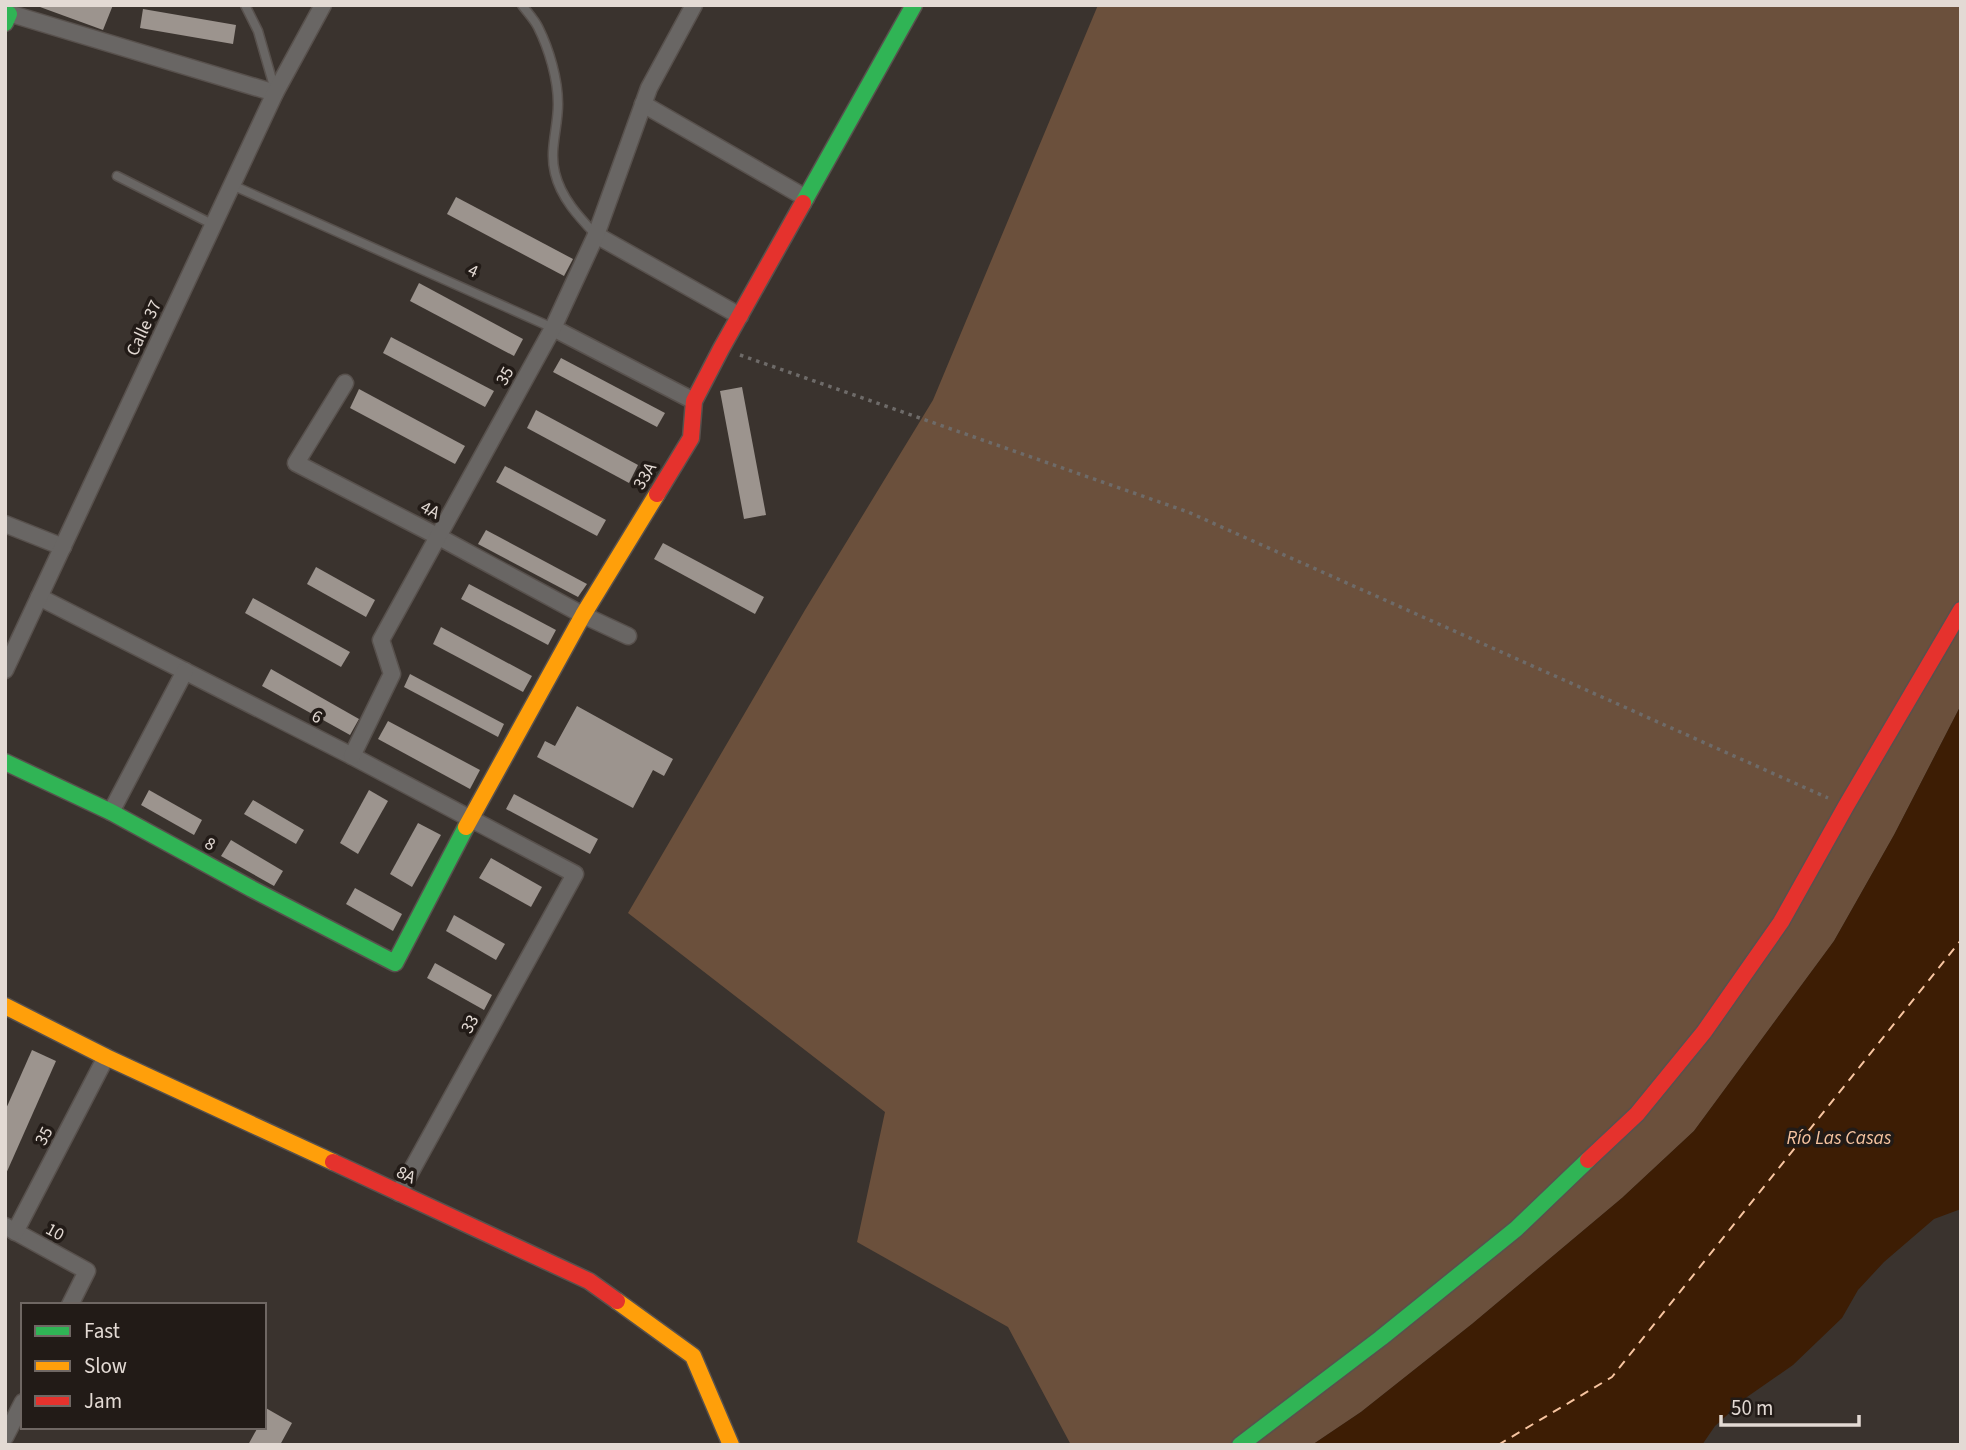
<svg xmlns="http://www.w3.org/2000/svg" width="1966" height="1450" viewBox="0 0 1966 1450" font-family="'Source Sans 3',sans-serif">
	<style>
		.green { fill: #6b503c }
		.water { fill: #3d1d04 }
		.lines { fill: none; stroke-linecap: round; stroke-linejoin: round }
		.ferry { stroke: #f7c4a0; stroke-width: 2; stroke-dasharray: 9 7; stroke-linecap: butt }
		.building { fill: #9c948e }
		.lane-casing { stroke: #58514d; stroke-width: 11 }
		.street-casing { stroke: #58514d; stroke-width: 19 }
		.fast-casing { stroke: #58514d; stroke-width: 19 }
		.slow-casing { stroke: #58514d; stroke-width: 19 }
		.jam-casing { stroke: #58514d; stroke-width: 19 }
		.path { stroke: #6e6b69; stroke-width: 3.5; stroke-dasharray: 3.5 5; stroke-linecap: butt }
		.lane { stroke: #696664; stroke-width: 8 }
		.street { stroke: #696664; stroke-width: 16 }
		.fast { stroke: #30b455; stroke-width: 16 }
		.slow { stroke: #ff9f0a; stroke-width: 16 }
		.jam { stroke: #e5322d; stroke-width: 16 }
		.labels { text-anchor: middle; dominant-baseline: central; stroke-width: 7; stroke-linejoin: round; paint-order: stroke }
		.street-label { font-size: 18px; fill: #e3dad4; stroke: #221b17 }
		.water-label { font-size: 19px; font-style: italic; fill: #f7c4a0; stroke: #221b17 }
	</style>
	<rect width="100%" height="100%" fill="#3a332e"/>
	<path class="green" d="M1098 5H1961V705L1894 835 1834 941 1694 1131 1622 1198 1472 1324 1361 1412 1312 1445H1071L1008 1327 857 1242 885 1112 628 913 805 610 933 400Z"/>
	<path class="water" d="M1961 705V1209L1934 1219 1884 1262 1858 1290 1842 1318 1793 1365 1747 1397 1715 1426 1702 1445H1312L1361 1412 1472 1324 1622 1198 1694 1131 1834 941 1894 835Z"/>
	<g class="lines">
		<path class="ferry" d="M1498 1445 1612 1377 1961 940"/>
	</g>
	<g class="building">
		<path d="M40 5H113L103 30 40 7Z"/>
		<path d="M143 9 236 25 233 44 140 28Z"/>
		<path d="M456 197 573 259 564 276 447 214Z"/>
		<path d="M419 283 523 339 514 356 410 301Z"/>
		<path d="M391 337 494 391 485 407 383 353Z"/>
		<path d="M561 358 665 413 657 427 553 372Z"/>
		<path d="M742 387 766 515 744 519 720 391Z"/>
		<path d="M359 389 465 446 455 464 350 408Z"/>
		<path d="M536 410 638 465 629 483 527 428Z"/>
		<path d="M505 466 606 520 597 536 496 482Z"/>
		<path d="M486 530 587 584 578 597 478 544Z"/>
		<path d="M663 543 764 597 755 614 654 559Z"/>
		<path d="M316 567 375 600 366 617 307 584Z"/>
		<path d="M469 584 556 630 548 645 461 599Z"/>
		<path d="M253 598 350 652 341 667 245 613Z"/>
		<path d="M441 627 532 676 523 692 433 644Z"/>
		<path d="M271 669 359 719 350 735 262 686Z"/>
		<path d="M410 674 504 724 498 737 404 687Z"/>
		<path d="M577 706 673 759 664 776 653 770 633 808 537 757 545 741 555 746Z"/>
		<path d="M388 721 480 770 470 789 378 739Z"/>
		<path d="M149 790 202 820 194 835 141 805Z"/>
		<path d="M369 790 388 801 358 854 340 843Z"/>
		<path d="M514 794 598 839 590 854 506 809Z"/>
		<path d="M253 800 304 830 296 844 244 814Z"/>
		<path d="M418 823 441 835 412 887 390 874Z"/>
		<path d="M231 840 283 871 274 886 221 856Z"/>
		<path d="M491 858 542 887 531 907 479 878Z"/>
		<path d="M355 888 402 914 393 931 346 904Z"/>
		<path d="M454 915 505 944 496 960 446 931Z"/>
		<path d="M435 963 492 995 484 1010 427 978Z"/>
		<path d="M32 1050 56 1061 5 1176V1111Z"/>
		<path d="M264 1407 292 1423 280 1445H248L258 1427H264Z"/>
	</g>
	<g class="lines">
		<defs>
			<g id="lane">
				<path d="M245 5 258 31 275 90"/>
				<path d="M522 5C527 12 534 19 538 27 549 49 558 79 558 104 558 128 549 150 555 173 561 198 579 217 596 235"/>
				<path d="M117 176 214 225"/>
				<path d="M232 185 553 328"/>
			</g>
			<g id="street">
				<path d="M5 12 275 93"/>
				<path d="M643 104 806 198"/>
				<path d="M596 235 740 316"/>
				<path d="M553 328 694 401"/>
				<path d="M345 383 296 463 439 537 583 615 628 636"/>
				<path d="M5 524 63 547"/>
				<path d="M39 597 352 756 575 874 399 1193"/>
				<path d="M5 670 275 93 323 5"/>
				<path d="M352 756 392 674 381 640 553 328 596 235 649 88 694 5"/>
				<path d="M111 812 185 671"/>
				<path d="M5 1226 87 1271 70 1305"/>
				<path d="M15 1232 106 1057"/>
				<path d="M5 1437 23 1402"/>
			</g>
			<g id="fast">
				<path d="M5 23 9 14"/>
				<path d="M803 203 914 5"/>
				<path d="M5 762 111 812 252 889 395 963 466 827"/>
				<path d="M1240 1445 1381 1338 1516 1229 1588 1160"/>
			</g>
			<g id="slow">
				<path d="M466 827 583 615 657 494"/>
				<path d="M5 1006 106 1057 333 1162"/>
				<path d="M617 1301 693 1356 731 1445"/>
			</g>
			<g id="jam">
				<path d="M657 494 691 438 694 401 721 349 803 203"/>
				<path d="M1588 1160 1637 1114 1704 1032 1781 922 1846 806 1961 610"/>
				<path d="M333 1162 589 1281 617 1301"/>
			</g>
		</defs>
		<use href="#lane" class="lane-casing"/>
		<use href="#street" class="street-casing"/>
		<use href="#fast" class="fast-casing"/>
		<use href="#slow" class="slow-casing"/>
		<use href="#jam" class="jam-casing"/>
		<path class="path" d="M740 355 1188 512 1828 798"/>
		<use href="#lane" class="lane"/>
		<use href="#street" class="street"/>
		<use href="#fast" class="fast"/>
		<use href="#slow" class="slow"/>
		<use href="#jam" class="jam"/>
	</g>
	<g class="labels">
		<g class="street-label">
			<text transform="translate(473 271) rotate(24)">4</text>
			<text transform="translate(144 328) rotate(-65)">Calle 37</text>
			<text transform="translate(505 376) rotate(-61)">35</text>
			<text transform="translate(645 476) rotate(-59)">33A</text>
			<text transform="translate(430 510) rotate(27)">4A</text>
			<text transform="translate(317 717) rotate(27)">6</text>
			<text transform="translate(210 844) rotate(29)">8</text>
			<text transform="translate(470 1024) rotate(-61)">33</text>
			<text transform="translate(44 1136) rotate(-63)">35</text>
			<text transform="translate(406 1175) rotate(25)">8A</text>
			<text transform="translate(55 1232) rotate(29)">10</text>
		</g>
		<g class="water-label">
			<text x="1839" y="1138">Río Las Casas</text>
		</g>
	</g>
	<rect width="1966" height="1450" fill="none" stroke="#e3dad4" stroke-width="14"/>
	<rect x="21" y="1303" width="245" height="126" fill="#221b17" stroke="#6f6763" stroke-width="2"/>
	<rect x="35" y="1326" width="35" height="10" fill="#30b455" stroke="#6f6763" stroke-width="2"/>
	<text x="84" y="1338" font-size="21" fill="#e3dad4">Fast</text>
	<rect x="35" y="1361" width="35" height="10" fill="#ff9f0a" stroke="#6f6763" stroke-width="2"/>
	<text x="84" y="1373" font-size="21" fill="#e3dad4">Slow</text>
	<rect x="35" y="1396" width="35" height="10" fill="#e5322d" stroke="#6f6763" stroke-width="2"/>
	<text x="84" y="1408" font-size="21" fill="#e3dad4">Jam</text>
	<path d="M1721 1415v10h138v-10" fill="none" stroke="#e3dad4" stroke-width="3.5"/>
	<text x="1731" y="1415" font-size="21" fill="#e3dad4" stroke="#221b17" stroke-width="5" paint-order="stroke">50 m</text>
</svg>
